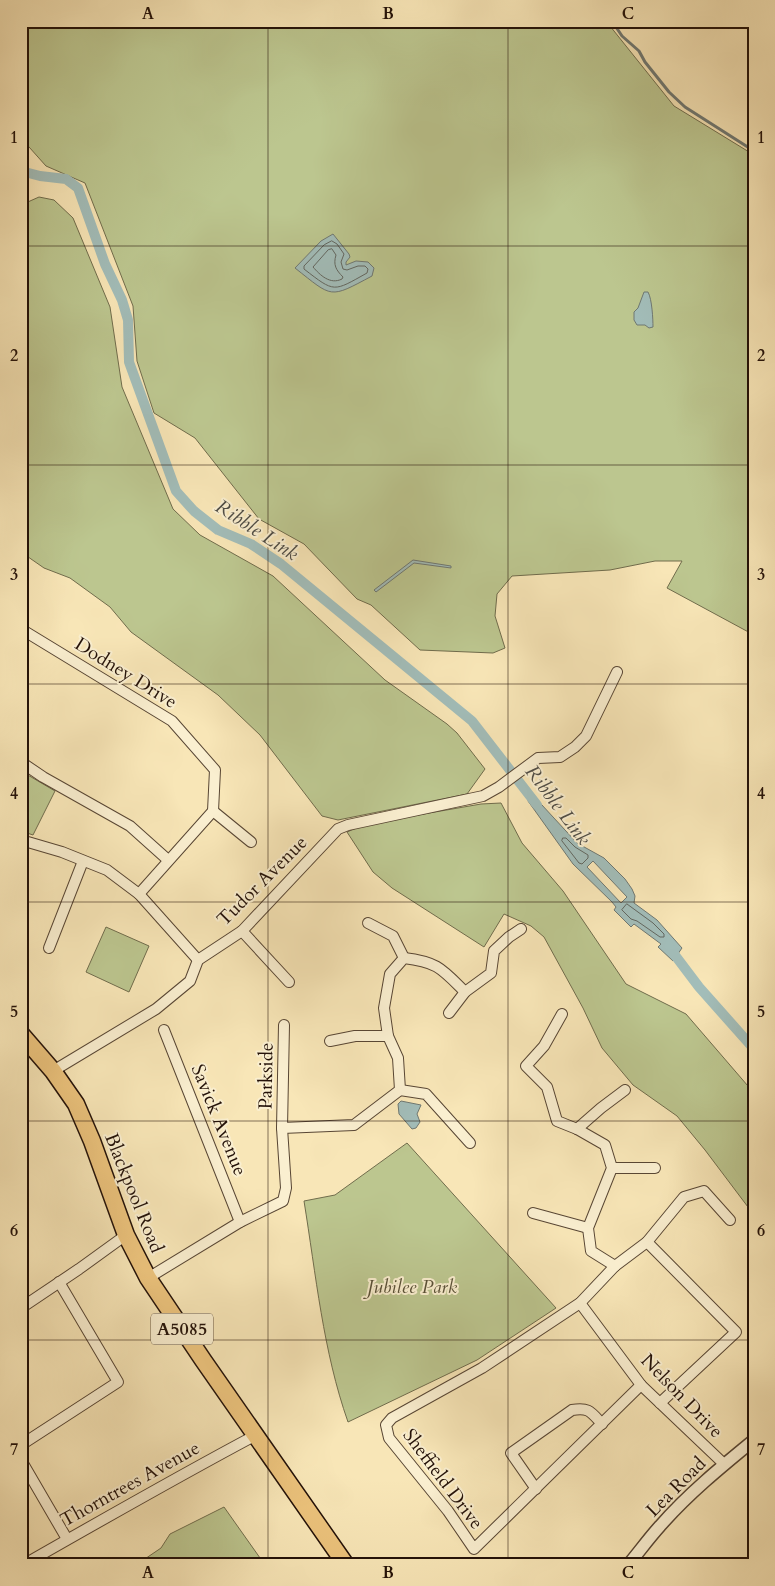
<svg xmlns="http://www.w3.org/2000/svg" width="775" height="1586" viewBox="0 0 775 1586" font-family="Cardo,serif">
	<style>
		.green { fill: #bcc68f; stroke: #706c4c }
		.water { fill: #a2bdb9; stroke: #6f7872; fill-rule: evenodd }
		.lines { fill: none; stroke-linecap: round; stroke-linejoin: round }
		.shore { stroke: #626760; stroke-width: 1 }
		.stream { stroke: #6f7872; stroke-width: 3 }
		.canal { stroke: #a2bdb9; stroke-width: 10 }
		.minor-casing { stroke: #584634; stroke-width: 12 }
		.tertiary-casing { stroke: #584634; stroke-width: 14 }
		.trunk-casing { stroke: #231108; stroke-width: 19 }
		.minor { stroke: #faefd0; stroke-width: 10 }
		.tertiary { stroke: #faefd0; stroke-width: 11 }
		.trunk { stroke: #ecc37c; stroke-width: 16 }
		.grid { fill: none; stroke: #231108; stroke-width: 1; stroke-opacity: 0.55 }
		.labels { text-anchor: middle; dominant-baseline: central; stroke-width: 4; stroke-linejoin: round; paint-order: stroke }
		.shield { fill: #faefd0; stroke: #645444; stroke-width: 1 }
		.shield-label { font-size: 18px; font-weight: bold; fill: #231108 }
		.street-label { font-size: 19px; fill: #231108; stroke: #faefd0 }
		.park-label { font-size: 19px; font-style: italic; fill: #595037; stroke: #faefd0 }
		.water-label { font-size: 20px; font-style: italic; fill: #4f4d46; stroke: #faefd0 }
		.neatline { fill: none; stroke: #231108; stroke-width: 2 }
		.grid-label { font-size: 16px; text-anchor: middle; font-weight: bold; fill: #231108 }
	</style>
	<rect width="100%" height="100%" fill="#f8e6b7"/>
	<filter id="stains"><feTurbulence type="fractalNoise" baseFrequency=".004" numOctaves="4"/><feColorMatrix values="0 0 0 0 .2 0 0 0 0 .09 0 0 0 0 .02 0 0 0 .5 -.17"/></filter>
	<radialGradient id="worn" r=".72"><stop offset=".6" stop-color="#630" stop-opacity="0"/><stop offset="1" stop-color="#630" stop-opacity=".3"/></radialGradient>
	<g class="green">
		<path d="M21 21H606L674 106 754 155V635L667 588 682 561H655L610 570 512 576 497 594 495 616 505 648 493 653 420 650 371 605 357 599 304 544 259 519 195 438 154 413 137 361 133 306 85 183 46 166 21 138Z"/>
		<path d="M39 197 54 200 73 218 110 307 122 387 173 509 200 535 273 576 385 680 447 724 457 733 485 769 467 794 338 820 322 816 260 735 218 695 131 632 110 607 70 578 44 568 21 552V205Z"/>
		<path d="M21 771 55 791 33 835 21 831Z"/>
		<path d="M501 803 522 843 563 891 626 984 686 1014 754 1093V1215L705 1150 677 1116 633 1085 602 1048 583 1008 544 937 531 926 504 914 484 947 392 888 373 872 347 832 366 824 481 804Z"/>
		<path d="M106 927 149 946 129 992 86 972Z"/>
		<path d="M407 1143 556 1308 477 1360 348 1422C323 1351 316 1275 304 1201L335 1195Z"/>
		<path d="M224 1507 265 1565H181L178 1563 176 1565H136L161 1548 170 1534Z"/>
	</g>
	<g class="water">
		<path d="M333 234 349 254 350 257 346 262V265L356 261 368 262 374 268 372 276C329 299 333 298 295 268L321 241Z"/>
		<path d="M644 292H648C652 299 653 319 653 327L649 328 645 325H637L634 320V312L638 308Z"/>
		<path d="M413 560 451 566V568L414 563 376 592 374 590Z"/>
		<path d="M530 792 577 843 604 858 625 879 632 889 635 896 634 903 657 920 682 948 673 961 658 947 661 944 634 924 631 927 614 910 616 907 612 902 573 864 528 801ZM593 861 627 897 621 903 587 867Z"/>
		<path d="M401 1101 421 1105 417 1114 420 1122 416 1128 412 1129 399 1114 398 1104Z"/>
	</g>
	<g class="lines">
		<g class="shore">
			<path d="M332 241 337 244 344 254 341 262 343 269 347 270 358 266H365L368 269 367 273C333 292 335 293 304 269V266L324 245Z"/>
			<path d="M332 249 336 255C333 265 336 270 343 277L342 279C330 285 320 275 313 267L328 250Z"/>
			<path d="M563 838H566L575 847 588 855V858L582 864 579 863 562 841Z"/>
			<path d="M627 904 653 923 664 934V937H660L637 921 631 919 622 910Z"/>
		</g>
		<path class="stream" d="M612 21 622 36 639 51 645 62 669 92 685 107 754 151"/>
		<g class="canal">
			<path d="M21 171 40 176 66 179 78 188 105 264 122 300 128 320 129 362 176 491 194 511 218 530 251 544 281 564 472 721 537 805"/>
			<path d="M668 946 699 987 754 1049"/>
		</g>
		<defs>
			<g id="minor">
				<path d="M21 629 172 721 215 770 213 811 139 894"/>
				<path d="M21 762 43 777 130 826 168 860"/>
				<path d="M213 811 251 842"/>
				<path d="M21 840 62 852 107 870 139 894 198 960"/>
				<path d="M368 923 393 936 404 958"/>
				<path d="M242 931 289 982"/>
				<path d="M49 948 83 861"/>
				<path d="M449 1013 465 992 491 973 494 951 509 937 521 929"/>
				<path d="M562 1014 544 1046 526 1066 547 1087 557 1121 577 1129 605 1145 612 1168 588 1228 591 1251 615 1266"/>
				<path d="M164 1030 240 1222"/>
				<path d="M330 1041 355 1036H388"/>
				<path d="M53 1071 156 1009 190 981 198 960 242 931 338 829 348 825 483 796 499 787 538 758 560 757 575 747 586 736 617 672"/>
				<path d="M400 1090 426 1094 470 1143"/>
				<path d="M282 1128 354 1125 400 1090 398 1058 388 1036 384 1008 390 974 404 958C438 962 442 969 465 992"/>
				<path d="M577 1129 601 1108 625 1090"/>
				<path d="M612 1168H655"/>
				<path d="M533 1213 588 1228"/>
				<path d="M647 1242 736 1332 660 1403"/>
				<path d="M148 1278 240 1222 283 1201 286 1188 282 1128 284 1025"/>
				<path d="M580 1303 641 1385 724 1464"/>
				<path d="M21 1308 79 1269 126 1235"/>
				<path d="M641 1385 474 1549 448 1511 389 1438 386 1425 392 1418 482 1368 580 1303 615 1266 647 1242 684 1197 704 1191 730 1220"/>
				<path d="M21 1445 118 1382 59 1282"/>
				<path d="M21 1460 67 1539"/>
				<path d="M536 1489 511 1453 572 1410C589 1407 591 1412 602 1424"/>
				<path d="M23 1565C100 1521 177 1477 256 1435"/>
			</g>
			<path id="tertiary" d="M628 1565C639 1552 649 1538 660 1526 688 1494 721 1467 754 1440"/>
			<path id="trunk" d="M21 1034 53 1071 76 1104 92 1141 126 1235 148 1278 203 1360 346 1565"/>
		</defs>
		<use href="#minor" class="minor-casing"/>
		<use href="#tertiary" class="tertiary-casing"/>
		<use href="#trunk" class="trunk-casing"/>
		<use href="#minor" class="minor"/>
		<use href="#tertiary" class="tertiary"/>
		<use href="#trunk" class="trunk"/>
	</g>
	<path class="grid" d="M268 21V1565M508 21V1565M21 246H754M21 465H754M21 684H754M21 902H754M21 1121H754M21 1340H754"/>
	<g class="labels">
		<rect class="shield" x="151" y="1313.5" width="62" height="31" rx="4"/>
		<g class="shield-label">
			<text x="182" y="1329">A5085</text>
		</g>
		<g class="street-label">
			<text transform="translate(126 673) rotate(32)">Dodney Drive</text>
			<text transform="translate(262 881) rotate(-45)">Tudor Avenue</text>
			<text transform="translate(266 1076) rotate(-89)">Parkside</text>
			<text transform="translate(219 1120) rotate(68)">Savick Avenue</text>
			<text transform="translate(134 1193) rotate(68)">Blackpool Road</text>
			<text transform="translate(682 1396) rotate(46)">Nelson Drive</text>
			<text transform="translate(443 1479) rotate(53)">Sheffield Drive</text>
			<text transform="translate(130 1484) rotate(-29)">Thorntrees Avenue</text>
			<text transform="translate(676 1487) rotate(-45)">Lea Road</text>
		</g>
		<g class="park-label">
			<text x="412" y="1287">Jubilee Park</text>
		</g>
		<g class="water-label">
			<text transform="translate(257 530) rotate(33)">Ribble Link</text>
			<text transform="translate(558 805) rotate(53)">Ribble Link</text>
		</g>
	</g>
	<rect width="775" height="1586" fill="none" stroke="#f8e6b7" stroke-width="55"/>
	<rect x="28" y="28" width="720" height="1530" class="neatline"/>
	<g class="grid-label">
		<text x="148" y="19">A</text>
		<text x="388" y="19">B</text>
		<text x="628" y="19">C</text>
		<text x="14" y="143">1</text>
		<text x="761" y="143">1</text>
		<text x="14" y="361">2</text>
		<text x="761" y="361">2</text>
		<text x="14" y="580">3</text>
		<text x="761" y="580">3</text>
		<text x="14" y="799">4</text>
		<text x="761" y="799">4</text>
		<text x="14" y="1017">5</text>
		<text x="761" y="1017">5</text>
		<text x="14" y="1236">6</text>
		<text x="761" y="1236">6</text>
		<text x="14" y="1455">7</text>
		<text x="761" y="1455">7</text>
		<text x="148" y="1578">A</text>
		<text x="388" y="1578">B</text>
		<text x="628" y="1578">C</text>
	</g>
	<rect width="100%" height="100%" filter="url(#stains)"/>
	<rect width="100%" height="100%" fill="url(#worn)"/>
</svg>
